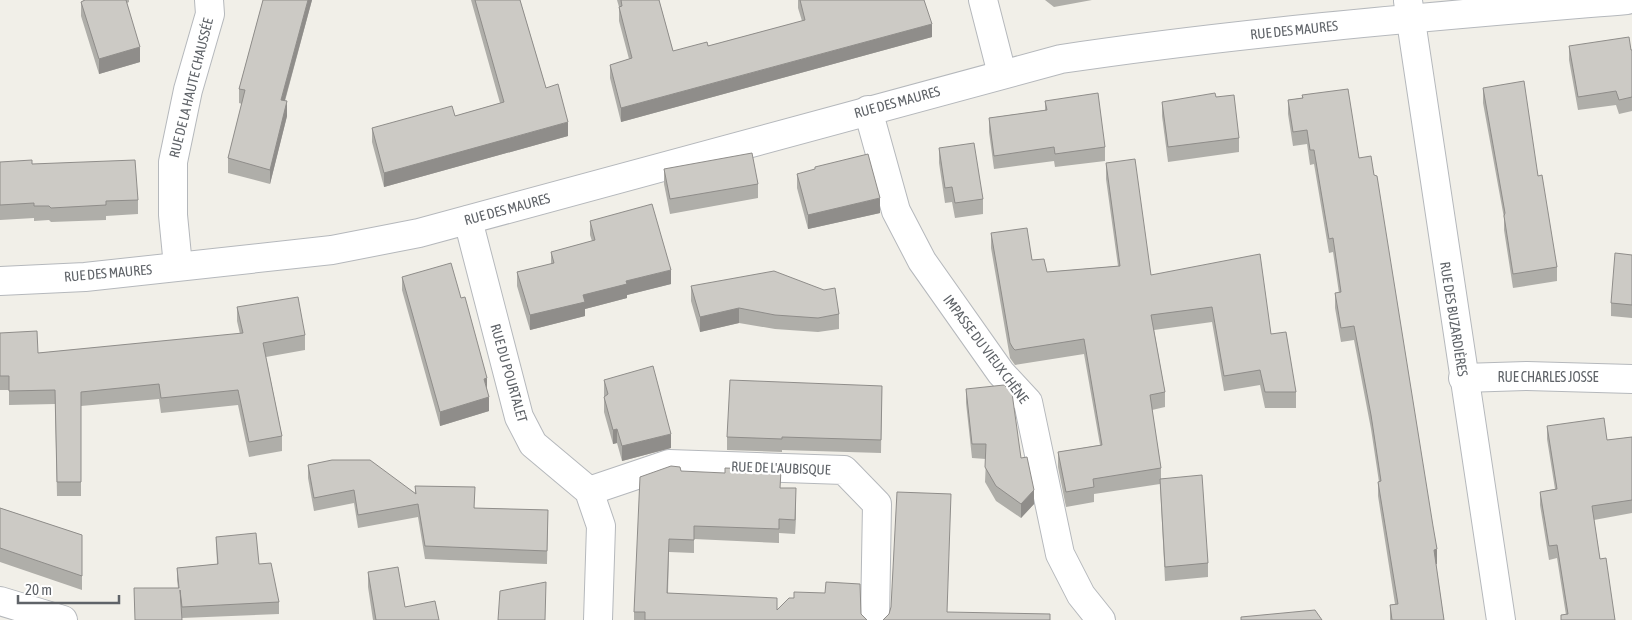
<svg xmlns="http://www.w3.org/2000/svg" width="1632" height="620" viewBox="0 0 1632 620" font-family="'Asap Condensed',sans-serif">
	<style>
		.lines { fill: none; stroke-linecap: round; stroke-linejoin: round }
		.minor-casing { stroke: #b5b8bc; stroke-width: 30 }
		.minor { stroke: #fff; stroke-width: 28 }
		.wall { fill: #afaea9 }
		.shaded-wall { fill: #8f8d8a }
		.building { fill: #cccac5; stroke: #8f8d8a }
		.labels { text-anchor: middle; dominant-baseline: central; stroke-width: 4.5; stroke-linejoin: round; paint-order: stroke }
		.street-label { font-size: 14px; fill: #5f6368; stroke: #fff }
	</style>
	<rect width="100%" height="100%" fill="#f1efe8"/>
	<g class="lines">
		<defs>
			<g id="minor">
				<path d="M983 0 1002 74"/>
				<path d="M1408 1 1501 620"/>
				<path d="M868 110 896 211 922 261 1001 373 1028 402 1060 554 1081 595 1101 620"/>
				<path d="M468 220 519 417 533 444 589 491 601 526 598 620"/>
				<path d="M178 266 173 215V162L188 90 210 14 209 0"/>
				<path d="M0 281 85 277 332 250 419 233 1061 59C1249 31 1438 16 1627 0"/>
				<path d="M1463 378 1527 376 1632 379"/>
				<path d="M589 491 669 464 844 470 877 504 875 620"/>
				<path d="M0 601 63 620"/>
			</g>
		</defs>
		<use href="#minor" class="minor-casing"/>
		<use href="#minor" class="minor"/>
	</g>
	<g class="wall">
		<path d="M84 0H129V2L127 3 140 62 99 74 81 16V2Z"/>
		<path d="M263 0H312L285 101 287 116 270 184 228 173V158L242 104 239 103V89Z"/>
		<path d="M471 0H520L546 88 568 136 384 187 372 142V128L455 116 500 103Z"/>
		<path d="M617 0H659L673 51 708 46 802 21 798 8V0H924L932 37 621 122 610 78V65L629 59 619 21V7Z"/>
		<path d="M1045 0H1092L1054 7Z"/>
		<path d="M1569 46 1632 50V111L1619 114 1616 105 1578 110 1569 60Z"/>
		<path d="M1483 88 1538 176 1557 267V281L1513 288 1504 230V218L1483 103Z"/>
		<path d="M1302 95 1359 158 1437 564H1436L1444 620H1390V605L1395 604 1378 496V482H1379L1371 429 1354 340 1341 342 1335 308V293H1339L1333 252 1329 253 1314 164 1310 165 1307 144 1293 146 1288 114V100L1302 98Z"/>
		<path d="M1045 101 1105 147V161L1055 167 1054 161 994 169 989 132V118L1045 110Z"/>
		<path d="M1162 102 1239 138V152L1168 162 1162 116Z"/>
		<path d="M939 148 983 199V214L955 218 952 202 945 203 939 163Z"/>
		<path d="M0 162 32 164 138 200V214L106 216V220L51 222 49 220 34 221V218L0 220Z"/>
		<path d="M1106 163 1151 275 1271 334 1296 392V408H1265L1260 385 1224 391 1212 322 1154 330 1165 392V407L1152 410 1161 468V479L1208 563V577L1165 581 1160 484 1094 494V502L1066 507 1058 467V452L1100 445 1084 354 1015 365 1010 358 991 248V233L1032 260 1047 272 1118 266 1106 179Z"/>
		<path d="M664 169 758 184V198L670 214 664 184Z"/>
		<path d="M797 174 880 213 808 229 797 188Z"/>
		<path d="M590 221 671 284 627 295V298L585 309V316L530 330 517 286V272L551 264V252L592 241 590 235Z"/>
		<path d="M1632 255V318L1611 316V303Z"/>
		<path d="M402 277 487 389 489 411 440 426 402 290Z"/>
		<path d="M691 286 839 314V329L818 332 775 329 739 323 700 332 691 301Z"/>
		<path d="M237 307 305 335V350L266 357 282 436V451L249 457 238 405 161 413 159 399 81 406V496H57L55 404 9 405V390H0V333L38 353 240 334 237 321Z"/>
		<path d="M604 380 671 448 622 461 617 443 613 444 604 412Z"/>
		<path d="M882 386 881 453 782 450V452L727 450V437Z"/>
		<path d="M966 389 1021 458 1034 504 1021 518 996 501 985 482 986 459 972 458 966 403Z"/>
		<path d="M1547 426 1607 440 1632 437V513L1594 520 1600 559 1615 620H1561V615H1566L1557 558 1549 560 1540 505V492L1555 489 1547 439Z"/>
		<path d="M308 465 415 493V486L475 508 548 510 547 564 425 559 418 517 358 528 354 503 314 511 308 478Z"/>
		<path d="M681 471 796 502 795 534 779 533V543L694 539V553L669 552 668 593 777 610 861 614 867 620H634V612Z"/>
		<path d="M0 508 82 535V590L0 562Z"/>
		<path d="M216 537 259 564 279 602V614L182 618 177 580V568L217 564Z"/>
		<path d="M368 572 405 607 439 620H373L368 587Z"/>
	</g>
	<g class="shaded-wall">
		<path d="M308 0H312L281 114V100Z"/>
		<path d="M932 24V37L621 122V108Z"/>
		<path d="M140 47V62L99 74V59Z"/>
		<path d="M287 101V116L270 184V170Z"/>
		<path d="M568 122V136L384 187V173Z"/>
		<path d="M880 198V213L808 229V215Z"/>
		<path d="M671 270V284L627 295V298L585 309V316L530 330V315L583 295 626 281Z"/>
		<path d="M739 308V323L700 332V317Z"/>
		<path d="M487 378V391L484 379Z"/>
		<path d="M489 397V411L440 426V412Z"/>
		<path d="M617 429V443L613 444V430Z"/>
		<path d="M671 434V448L622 461V446Z"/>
		<path d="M796 488V502L795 534V520Z"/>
		<path d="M1034 490V504L1021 518V504Z"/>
		<path d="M1437 549V564L1434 565V550Z"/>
	</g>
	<g class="building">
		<path d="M85 0H126L140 47 99 59 81 2Z"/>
		<path d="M263 0H308L281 100 287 101 270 170 228 158 245 90 239 89Z"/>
		<path d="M475 0H520L546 88 558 84 568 122 384 173 372 128 452 106 455 116 504 102Z"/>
		<path d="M621 0H659L673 51 707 42 708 46 805 20 800 0H924L932 24 621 108 610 65 632 58 619 7 622 6Z"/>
		<path d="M1629 37 1631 50H1632V97L1619 100 1616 91 1578 97 1569 46Z"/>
		<path d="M1524 81 1538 176 1542 175 1557 267 1513 274 1504 216 1505 213 1483 88Z"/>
		<path d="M1348 89 1359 158 1371 156 1374 175 1377 176 1433 526 1437 549 1434 550 1444 620H1392L1390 605 1398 604 1378 482 1381 481 1371 415 1354 326 1341 328 1335 293 1341 292 1333 238 1329 239 1314 150H1310L1307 130 1293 132 1288 100 1303 98 1302 95Z"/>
		<path d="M1098 93 1105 147 1055 154 1054 147 994 156 989 118 1047 110 1045 101Z"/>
		<path d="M1215 93 1216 97 1234 95 1239 138 1168 147 1162 102Z"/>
		<path d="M974 143 983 199 955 203 952 187 945 188 939 148Z"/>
		<path d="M752 153 758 184 670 199 664 169Z"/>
		<path d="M868 154 880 198 808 215 797 174 815 169V167Z"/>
		<path d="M1135 159 1151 275 1260 254 1271 334 1286 332 1296 392H1265L1260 370 1224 376 1212 307 1151 315 1165 392 1150 395 1161 468 1093 479 1094 487 1066 492 1058 452 1102 445 1084 339 1015 350 1013 348 1010 343 991 233 1027 228 1032 260 1044 259 1047 272 1120 266 1106 163Z"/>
		<path d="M32 160V164L135 160 138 200 106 201V205L51 208 49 206H34V203L0 205V162Z"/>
		<path d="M652 204 671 270 626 281 627 284 583 295 585 302 530 315 517 272 554 263 551 252 595 240 590 221Z"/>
		<path d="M1615 253 1632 255V305L1611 303Z"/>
		<path d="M451 263 461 298 465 297 487 378 484 379 489 397 440 412 402 277Z"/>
		<path d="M774 271 824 290 835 288 839 314 818 318 775 315 739 308 700 317 691 286Z"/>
		<path d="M298 297 305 335 263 343 282 436 249 442 238 390 161 398 159 384 81 392V482H57L55 390 9 391V376H0V333L37 331 38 353 243 333 237 307Z"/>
		<path d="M653 366 671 434 622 446 617 429 613 430 604 397 608 394 604 380Z"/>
		<path d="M730 380 882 386 881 440 782 437V439L727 437Z"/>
		<path d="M1004 385 1012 393 1021 458 1027 457 1034 490 1021 504 996 486 985 467 986 444H972L966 389Z"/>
		<path d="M1604 418 1607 440 1632 437V500L1592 506 1600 559 1606 558 1615 620H1561V615L1568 614 1557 545 1549 546 1540 492 1557 489 1547 426Z"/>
		<path d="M332 460H370L416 494 415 486 475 487 474 508 548 510 547 551 425 546 418 504 358 515 354 490 314 498 308 465Z"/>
		<path d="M671 466 680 467 681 471 725 473V468L781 470 780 488H796L795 520 779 519V529L694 526V540L669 539 667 593 777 598V610L789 598H794V592L825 593 826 582 860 584 861 614 867 620H645V612H634L640 477Z"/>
		<path d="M1202 475 1208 563 1165 567 1160 479Z"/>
		<path d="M897 492 951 494 947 612 1050 614V620H883L889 614 891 607Z"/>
		<path d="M0 508 82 535V576L0 548Z"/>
		<path d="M256 533 259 564 271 563 279 602 182 607 180 590 182 620H135L134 588H179L177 568 218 564 216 537Z"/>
		<path d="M398 567 405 607 435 601 439 620H376L368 572Z"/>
		<path d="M546 582 545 620H498L500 591Z"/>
		<path d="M1315 610 1322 620H1241V617Z"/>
	</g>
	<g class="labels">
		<g class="street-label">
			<text transform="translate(1294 30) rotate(-6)">RUE DES MAURES</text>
			<text transform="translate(191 88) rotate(-76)">RUE DE LA HAUTE CHAUSSÉE</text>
			<text transform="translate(897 102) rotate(-15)">RUE DES MAURES</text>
			<text transform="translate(507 209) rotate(-15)">RUE DES MAURES</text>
			<text transform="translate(108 273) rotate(-5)">RUE DES MAURES</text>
			<text transform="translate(1454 319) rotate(81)">RUE DES BUZARDIÈRES</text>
			<text transform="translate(986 349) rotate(53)">IMPASSE DU VIEUX CHÊNE</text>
			<text transform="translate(509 373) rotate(74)">RUE DU POURTALET</text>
			<text x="1548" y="377">RUE CHARLES JOSSE</text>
			<text transform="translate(781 468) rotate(2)">RUE DE L'AUBISQUE</text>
		</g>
	</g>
	<path d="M18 595v8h101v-8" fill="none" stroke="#5f6368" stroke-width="2.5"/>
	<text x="25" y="595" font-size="15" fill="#5f6368" stroke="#ffffff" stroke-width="4" paint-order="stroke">20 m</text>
</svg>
